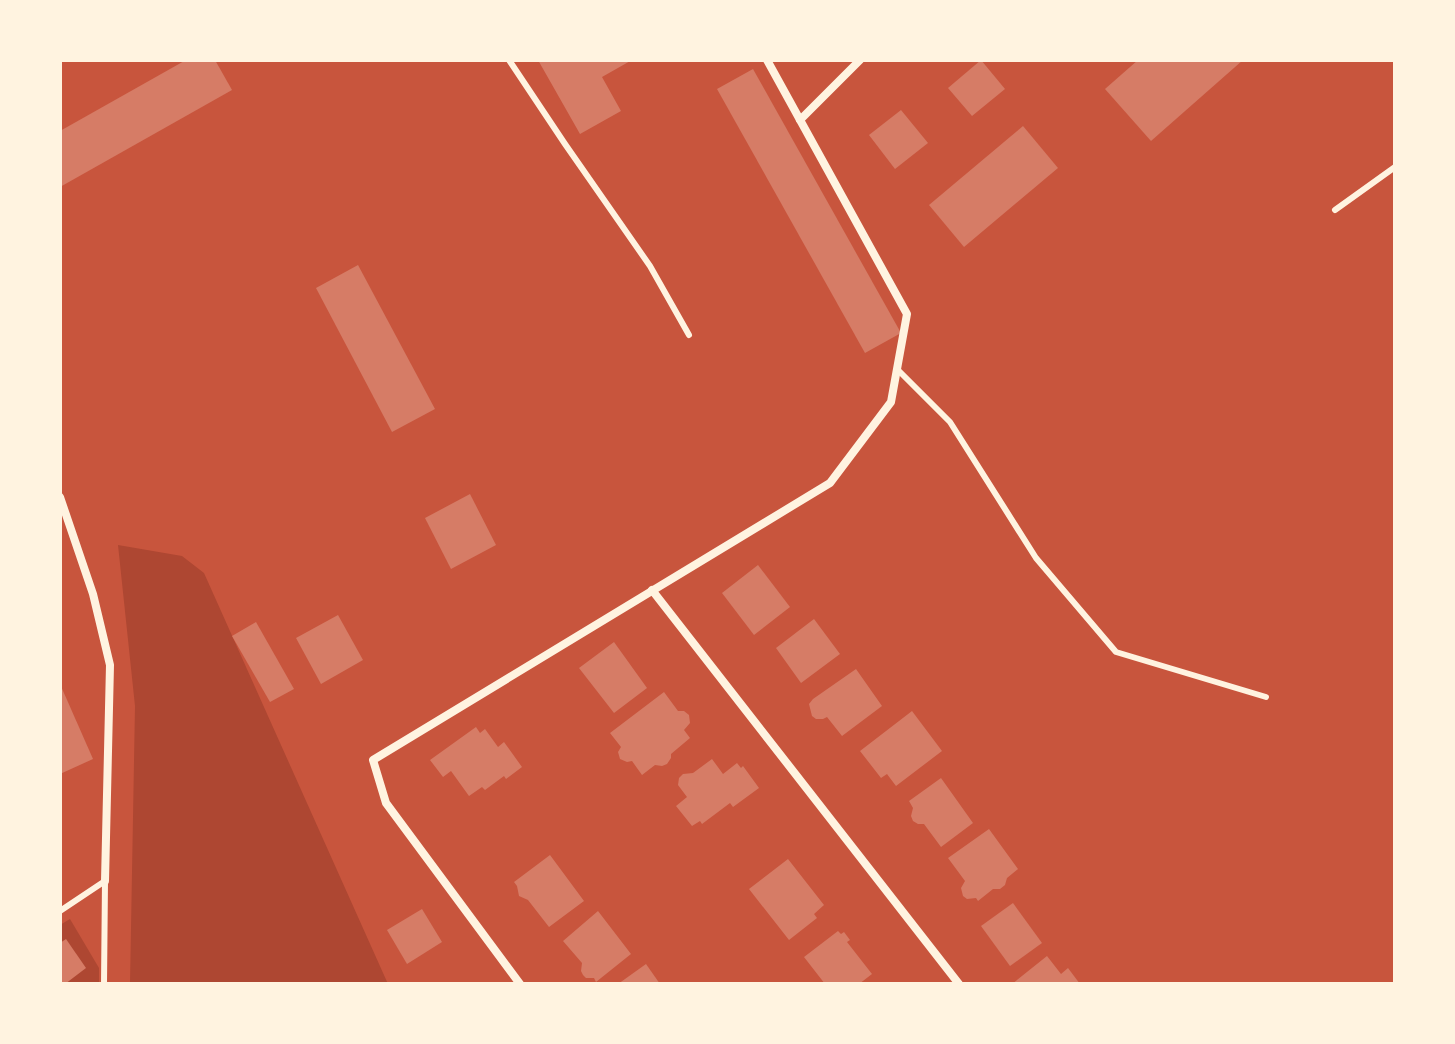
<svg xmlns="http://www.w3.org/2000/svg" width="1455" height="1044" viewBox="0 0 1455 1044" font-family="Roboto,sans-serif">
	<style>
		.green { fill: #ae4732 }
		.building { fill: #d67c66 }
		.lines { fill: none; stroke-linecap: round; stroke-linejoin: round }
		.service { stroke: #fff3e0; stroke-width: 6 }
		.minor { stroke: #fff3e0; stroke-width: 8 }
	</style>
	<rect width="100%" height="100%" fill="#c8553d"/>
	<g class="green">
		<path d="M118 545 182 556 204 573 388 984H130L135 706Z"/>
		<path d="M70 919 99 968V984H60V925Z"/>
	</g>
	<g class="building">
		<path d="M186 60H215L232 90 60 187V131Z"/>
		<path d="M538 60H632L602 77 621 111 580 134Z"/>
		<path d="M981 60 1005 89 972 116 948 88Z"/>
		<path d="M1138 60H1243L1151 141 1105 89Z"/>
		<path d="M753 69 901 333 865 353 717 89Z"/>
		<path d="M901 110 928 143 895 169 869 135Z"/>
		<path d="M1023 126 1058 168 964 247 929 205Z"/>
		<path d="M358 265 435 409 392 432 316 288Z"/>
		<path d="M470 494 496 545 451 569 425 518Z"/>
		<path d="M758 565 790 607 754 635 722 593Z"/>
		<path d="M338 615 363 660 321 684 296 638Z"/>
		<path d="M814 619 840 654 801 683 776 648Z"/>
		<path d="M256 622 294 689 270 702 232 636Z"/>
		<path d="M614 642 647 688 614 713 579 668Z"/>
		<path d="M856 669 882 706 842 736 827 717 823 719H816L812 716 809 704 813 699Z"/>
		<path d="M60 684 93 759 60 774Z"/>
		<path d="M664 692 678 711H684L689 715 690 723 684 730 690 738 671 754V758L667 764 662 766 655 765 642 775 632 761 627 762 620 759 618 752 621 747 610 733Z"/>
		<path d="M912 711 942 751 896 786 887 774 881 778 860 751Z"/>
		<path d="M476 727 480 733 485 729 498 747 504 742 522 767 506 779 504 776 485 790 482 787 469 796 451 771 443 777 430 760Z"/>
		<path d="M712 759 723 774 737 763 741 768 743 766 759 788 733 807 730 803 702 824 700 821 692 826 676 806 687 797 678 785 679 778 683 774 693 773Z"/>
		<path d="M941 778 973 823 941 847 924 824H918L913 821 911 816 913 808 909 801Z"/>
		<path d="M989 829 1018 869 1007 878 1005 885 1000 889H993L978 901 976 898 967 899 963 896 961 888 965 881 948 858Z"/>
		<path d="M550 855 584 901 549 927 528 900 519 896 517 886 514 882Z"/>
		<path d="M788 859 824 905 814 914 817 918 789 940 749 889Z"/>
		<path d="M1013 903 1042 943 1010 966 981 926Z"/>
		<path d="M422 909 442 942 407 964 387 930Z"/>
		<path d="M598 911 631 954 596 982 594 978H586L583 975 581 971 582 963 563 941Z"/>
		<path d="M838 931 841 934 844 932 850 940 847 942 872 974 859 984H825L804 957Z"/>
		<path d="M66 939 86 968 65 984H60V943Z"/>
		<path d="M1047 956 1061 974 1068 968 1080 984H1012Z"/>
		<path d="M646 964 660 984H618Z"/>
	</g>
	<g class="lines">
		<g class="service">
			<path d="M509 60 565 144 650 266 689 335"/>
			<path d="M1335 210 1395 167"/>
			<path d="M897 369 950 422 1036 558 1116 652 1266 697"/>
			<path d="M60 911 105 881"/>
			<path d="M104 984 105 881"/>
		</g>
		<g class="minor">
			<path d="M800 120 860 60"/>
			<path d="M60 497 93 594 110 665 105 881"/>
			<path d="M652 590 959 984"/>
			<path d="M520 984 386 803 373 760 830 483 891 402 907 314 767 60"/>
		</g>
	</g>
	<rect width="1455" height="1044" fill="none" stroke="#fff3e0" stroke-width="124"/>
</svg>
